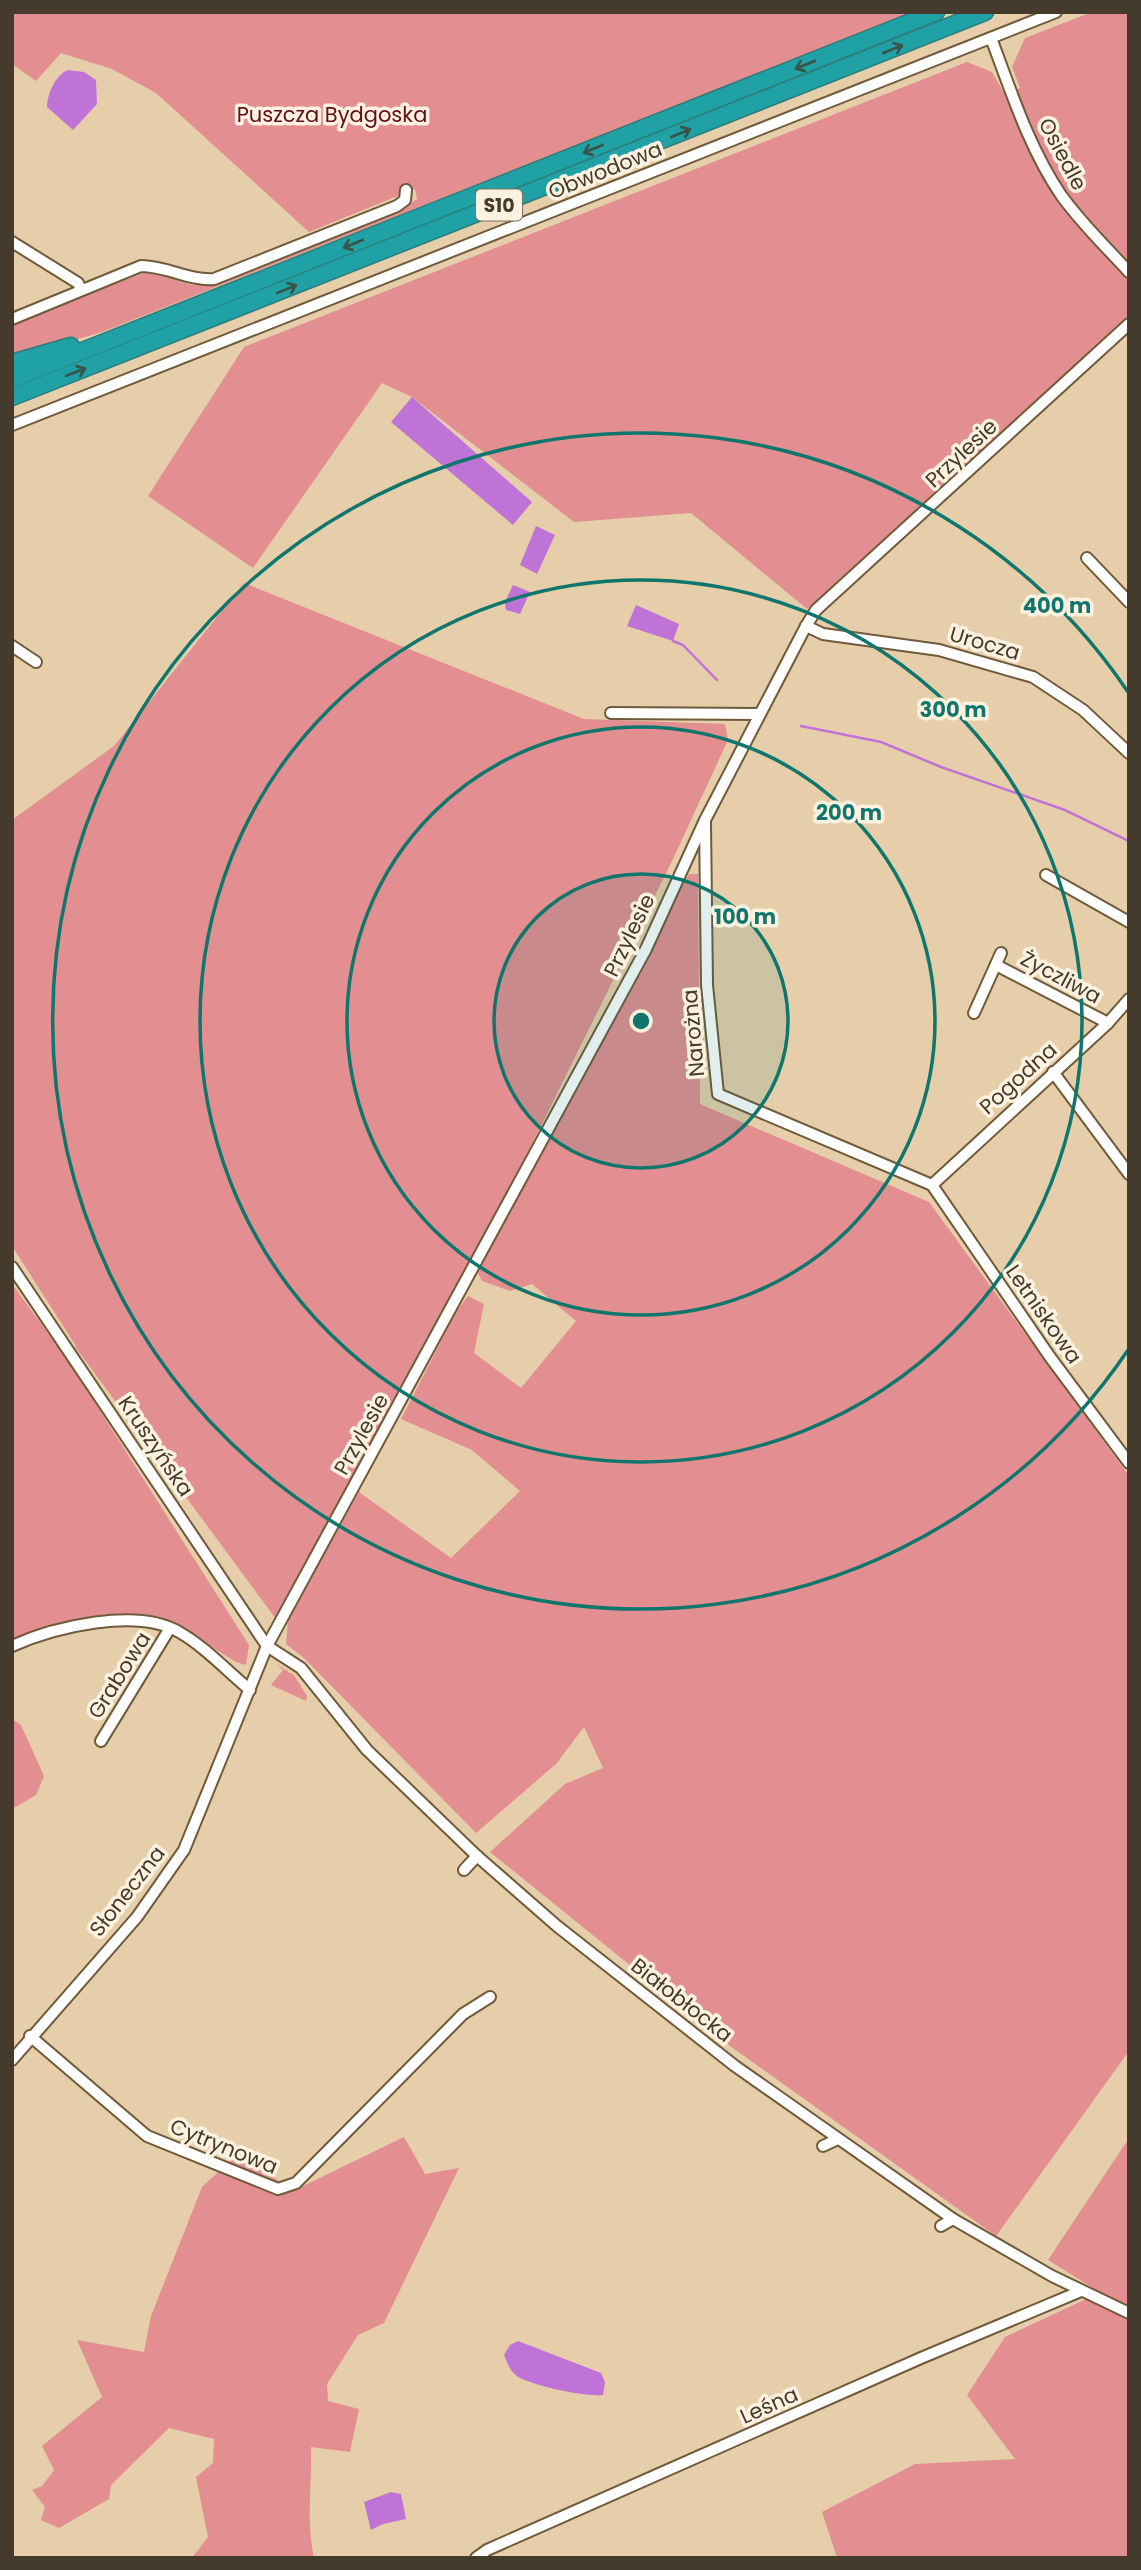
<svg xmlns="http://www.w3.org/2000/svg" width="1141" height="2570" viewBox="0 0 1141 2570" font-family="Poppins,sans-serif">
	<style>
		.green { fill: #e38e90 }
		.water { fill: #bf73d6 }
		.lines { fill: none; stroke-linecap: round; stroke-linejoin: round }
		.stream { stroke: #bf73d6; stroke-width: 2.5 }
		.minor-casing { stroke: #6f5a3a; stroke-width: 14 }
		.highway-casing { stroke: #2d7d7b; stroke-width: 19 }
		.minor { stroke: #fff; stroke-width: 10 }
		.highway { stroke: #20a1a5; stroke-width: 16 }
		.oneway { stroke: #3b544a }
		.ring { fill: none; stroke: #0f766e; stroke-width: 3.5 }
		.labels { text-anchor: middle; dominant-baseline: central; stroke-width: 7; stroke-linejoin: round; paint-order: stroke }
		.shield { fill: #fdf1df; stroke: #7c7262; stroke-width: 2 }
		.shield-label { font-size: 19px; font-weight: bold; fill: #443b2c }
		.park-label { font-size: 21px; fill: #610f1d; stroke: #fdf1df }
		.street-label { font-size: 21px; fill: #443b2c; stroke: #fdf1df }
		.centre { fill: #0f766e; stroke: #fdf1df; stroke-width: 3.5 }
		.ring-label { font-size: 21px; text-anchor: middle; font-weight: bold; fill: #0f766e; stroke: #fdf1df; stroke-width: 7; stroke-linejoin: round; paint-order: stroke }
	</style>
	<rect width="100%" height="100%" fill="#e6ceaa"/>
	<g class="green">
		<path d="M12 12H914L102 332 12 358V324L149 271 191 285H207L406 206 417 199 415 189 309 232 156 93 112 69 61 53 36 81 12 64Z"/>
		<path d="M1092 12H1129V316L807 609 691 513 574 522 412 397 382 383 253 568 148 496 244 347 967 62 992 72 1005 95 1020 88 1012 67 1025 38Z"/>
		<path d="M244 583 584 719 725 724 728 740 673 859 495 1219 501 1222 689 874H698L700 1104 929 1202 1129 1476V2051L996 2236 730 2046 490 1852 565 1784 603 1768 584 1727 556 1764 476 1833 304 1658 286 1644 288 1620 359 1492 451 1558 520 1491 472 1450 401 1419 456 1312 468 1296 484 1304 474 1353 521 1388 576 1321 532 1284 510 1291 482 1281 477 1271 500 1224 276 1619 76 1348 67 1359 249 1645 246 1665 236 1662 181 1628 146 1614 44 1628 12 1641V1284L66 1358 76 1346 12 1246V820L114 746Z"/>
		<path d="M276 1664 294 1675 307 1696 306 1701 271 1685 283 1670Z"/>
		<path d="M12 1719 21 1725 44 1776 36 1795 12 1809Z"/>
		<path d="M404 2137 425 2174 459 2168 384 2323 358 2335 327 2384 328 2401 359 2409 350 2452 311 2447C312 2484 306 2521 314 2558H192L208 2537 196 2477 213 2463 214 2439 169 2428 111 2485 109 2499 59 2528 41 2520 45 2507 32 2490 42 2486 54 2470 42 2446 102 2397 77 2340 144 2352 151 2316 202 2187 239 2153 293 2191Z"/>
		<path d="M1129 2138V2558H837L822 2512 915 2464 1015 2459 967 2395 1005 2337 1084 2300 1093 2288 1048 2260Z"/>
	</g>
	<g class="water">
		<path d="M68 70 84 72 96 80 97 104 73 130 47 107C47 95 55 75 68 70Z"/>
		<path d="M412 397 532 502 513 525 391 422Z"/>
		<path d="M536 526 555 535 537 574 520 565Z"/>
		<path d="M513 585 530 592 520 614 506 610 505 602Z"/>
		<path d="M636 605 679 624 673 641 627 626Z"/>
		<path d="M518 2341 601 2373 605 2382 603 2395C584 2397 536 2386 520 2378 511 2373 508 2365 504 2355L510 2345Z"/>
		<path d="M391 2492 401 2494 406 2519 383 2524 371 2530 364 2502Z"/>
	</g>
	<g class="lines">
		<g class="stream">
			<path d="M673 641 683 645 717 680"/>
			<path d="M801 726 881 742 941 767 1065 810 1129 841"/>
		</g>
		<defs>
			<g id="minor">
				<path d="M991 38C1011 91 1029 148 1061 195 1081 223 1106 247 1129 272"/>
				<path d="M12 242 78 283 81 290"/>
				<path d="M12 319 141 266C167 266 189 281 214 279L397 206 405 200 406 190"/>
				<path d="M12 425 1056 12"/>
				<path d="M1087 558 1129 602"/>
				<path d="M806 626 823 634 939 650 1033 677 1083 710 1129 753"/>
				<path d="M12 646 36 662"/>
				<path d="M611 713 759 714"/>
				<path d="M705 823 707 985 718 1094 932 1185"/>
				<path d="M1046 875 1129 922"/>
				<path d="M996 965 1108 1023"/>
				<path d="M974 1013 1001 953"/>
				<path d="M1053 1072 1129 1174"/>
				<path d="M932 1185 1050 1357 1129 1463"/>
				<path d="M932 1185 1108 1023 1129 999"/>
				<path d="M12 1267 267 1646 301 1668 367 1750 477 1856 557 1926 735 2066 953 2219 1052 2276 1129 2313"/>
				<path d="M12 1646C54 1627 137 1607 179 1632 204 1646 227 1671 250 1690"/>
				<path d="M101 1741 170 1628"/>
				<path d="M464 1870 477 1856"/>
				<path d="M30 2036 147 2136 278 2189 296 2183 463 2014 490 1997"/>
				<path d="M12 2060 137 1917 184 1850 267 1646 646 949 705 820 806 626 816 610 1129 324"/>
				<path d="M823 2146 838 2139"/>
				<path d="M941 2226 953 2219"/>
				<path d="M476 2558 487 2550 921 2358 1081 2291"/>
			</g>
			<g id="highway">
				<path d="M12 363 71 346"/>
				<path d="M12 379 936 12"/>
				<path d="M12 397 985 12"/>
			</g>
		</defs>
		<use href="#minor" class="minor-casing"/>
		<use href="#highway" class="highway-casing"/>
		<use href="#minor" class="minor"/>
		<use href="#highway" class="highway"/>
	</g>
	<defs><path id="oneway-shaft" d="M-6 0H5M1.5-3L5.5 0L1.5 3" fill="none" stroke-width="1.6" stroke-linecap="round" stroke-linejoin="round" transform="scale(1.75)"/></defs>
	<g class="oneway">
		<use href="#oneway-shaft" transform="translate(893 49) rotate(-22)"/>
		<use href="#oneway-shaft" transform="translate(805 65) rotate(158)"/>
		<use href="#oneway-shaft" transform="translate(681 133) rotate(-22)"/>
		<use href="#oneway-shaft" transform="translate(593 149) rotate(158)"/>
		<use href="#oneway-shaft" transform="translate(353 244) rotate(158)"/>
		<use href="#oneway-shaft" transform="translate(287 289) rotate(-22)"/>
		<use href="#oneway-shaft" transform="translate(76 372) rotate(-21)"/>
	</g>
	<circle cx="641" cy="1021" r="147" fill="#0f766e" fill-opacity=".12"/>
	<g class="ring">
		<circle cx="641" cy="1021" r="147"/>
		<circle cx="641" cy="1021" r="294"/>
		<circle cx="641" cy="1021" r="441"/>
		<path d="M1128 1350A588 588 0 1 1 1128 692"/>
	</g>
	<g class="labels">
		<rect class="shield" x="476" y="189.5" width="46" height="31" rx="5"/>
		<g class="shield-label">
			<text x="499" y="205">S10</text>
		</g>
		<g class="park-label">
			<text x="332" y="114">Puszcza Bydgoska</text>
		</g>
		<g class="street-label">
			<text transform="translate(1063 154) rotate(62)">Osiedle</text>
			<text transform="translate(605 170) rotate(-22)">Obwodowa</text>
			<text transform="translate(961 453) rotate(-43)">Przylesie</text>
			<text transform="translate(985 643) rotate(16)">Urocza</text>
			<text transform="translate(629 935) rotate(-64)">Przylesie</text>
			<text transform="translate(1061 977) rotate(28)">Życzliwa</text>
			<text transform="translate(693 1033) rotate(-95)">Narożna</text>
			<text transform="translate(1018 1078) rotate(-42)">Pogodna</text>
			<text transform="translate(1044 1314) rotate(55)">Letniskowa</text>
			<text transform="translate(361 1434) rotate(-61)">Przylesie</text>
			<text transform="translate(156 1446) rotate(56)">Kruszyńska</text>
			<text transform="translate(119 1675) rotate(-58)">Grabowa</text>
			<text transform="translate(127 1891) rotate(-52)">Słoneczna</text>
			<text transform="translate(682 2000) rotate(38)">Białobłocka</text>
			<text transform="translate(224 2146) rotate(22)">Cytrynowa</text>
			<text transform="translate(769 2405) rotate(-24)">Leśna</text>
		</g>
	</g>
	<circle cx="641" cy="1021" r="10" class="centre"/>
	<g class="ring-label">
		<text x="1057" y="613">400 m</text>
		<text x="953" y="717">300 m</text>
		<text x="849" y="820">200 m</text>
		<text x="745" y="924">100 m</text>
	</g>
	<rect width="1141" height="2570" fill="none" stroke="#443b2c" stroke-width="28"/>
</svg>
